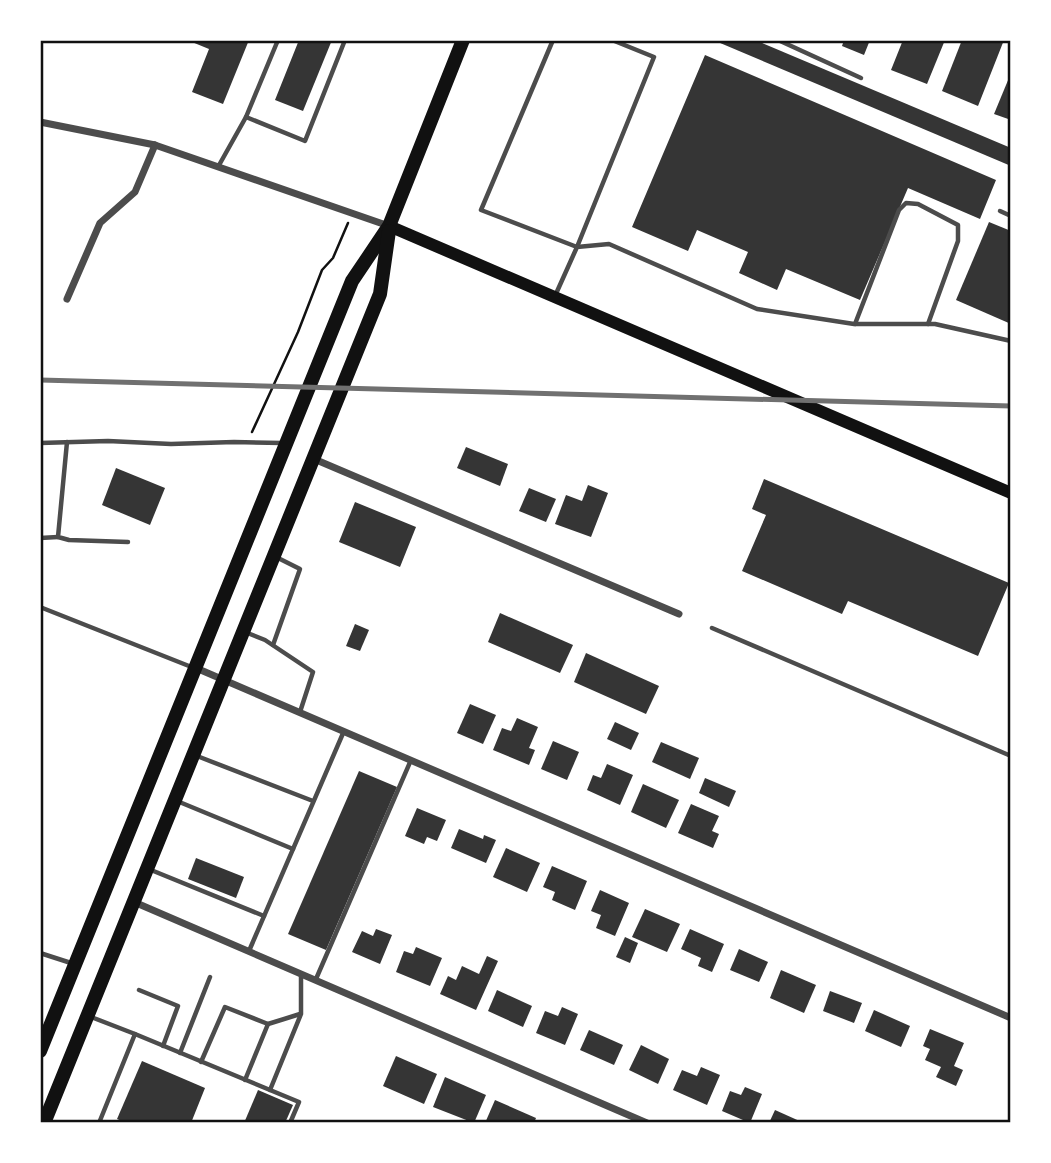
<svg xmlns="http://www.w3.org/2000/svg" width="1051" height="1163" viewBox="0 0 1051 1163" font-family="'Space Grotesk',sans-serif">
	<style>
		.building { fill: #353535 }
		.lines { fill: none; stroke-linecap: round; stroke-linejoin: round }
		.path { stroke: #111; stroke-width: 2.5 }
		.service { stroke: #4c4c4c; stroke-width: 4.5 }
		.minor { stroke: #4c4c4c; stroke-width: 7 }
		.secondary { stroke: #111; stroke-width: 12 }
		.primary { stroke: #111; stroke-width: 14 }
		.rail { stroke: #707070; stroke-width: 5 }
		.neatline { fill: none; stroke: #111; stroke-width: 2.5 }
	</style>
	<rect width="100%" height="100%" fill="#fff"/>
	<g class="building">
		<path d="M187 40H249L223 104 192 92 209 49Z"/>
		<path d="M299 40H332L303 111 275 100Z"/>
		<path d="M713 40H755L1011 148V166Z"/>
		<path d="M844 40H870L864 55 842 46Z"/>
		<path d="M903 40H945L927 84 891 70Z"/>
		<path d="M962 40H1004L978 106 942 91Z"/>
		<path d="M705 55 996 180 980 219 908 188 860 300 786 269 777 290 739 273 748 252 697 230 688 251 632 227Z"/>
		<path d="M1011 73V120L994 114Z"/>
		<path d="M989 222 1011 231V324L956 300Z"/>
		<path d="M466 447 508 464 500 486 457 468Z"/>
		<path d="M116 468 165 488 150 525 102 505Z"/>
		<path d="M764 479 1009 583 978 656 848 601 842 614 742 571 766 515 752 509Z"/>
		<path d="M588 485 608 493 591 537 555 524 566 495 582 501Z"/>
		<path d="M529 488 556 499 546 522 519 511Z"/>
		<path d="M355 502 416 527 400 567 339 542Z"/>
		<path d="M500 613 573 645 560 673 488 642Z"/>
		<path d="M355 624 369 630 360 651 346 646Z"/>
		<path d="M586 653 659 686 646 714 574 682Z"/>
		<path d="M470 704 496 715 483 744 457 733Z"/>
		<path d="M517 718 538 727 529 748 535 750 529 765 493 750 502 728 511 731Z"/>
		<path d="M615 722 639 733 631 750 607 739Z"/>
		<path d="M553 741 579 752 567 780 541 769Z"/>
		<path d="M661 742 699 758 690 779 652 762Z"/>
		<path d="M607 764 633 775 620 805 587 790 593 775 601 778Z"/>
		<path d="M359 771 397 787 326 950 288 934Z"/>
		<path d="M705 778 736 791 729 807 699 793Z"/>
		<path d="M643 784 679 800 666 828 631 812Z"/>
		<path d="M691 804 719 816 712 831 719 834 713 848 678 833Z"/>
		<path d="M417 808 446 820 437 841 427 837 424 844 405 836Z"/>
		<path d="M459 829 483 839 484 835 496 840 486 863 451 848Z"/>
		<path d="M506 848 540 863 527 892 493 877Z"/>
		<path d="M196 858 244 877 236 898 188 879Z"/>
		<path d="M552 866 587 881 575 910 552 900 555 892 543 887Z"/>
		<path d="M600 890 629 903 615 936 596 928 601 915 591 911Z"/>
		<path d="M645 909 680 924 667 952 632 937Z"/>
		<path d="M376 929 392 935 380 964 352 952 362 931 373 936Z"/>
		<path d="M690 929 724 944 712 972 698 966 701 958 681 949Z"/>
		<path d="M625 937 638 943 630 963 616 957Z"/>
		<path d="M416 947 442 958 430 986 396 972 404 951 413 954Z"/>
		<path d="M739 949 768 962 759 982 730 970Z"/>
		<path d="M487 956 498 961 476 1010 440 994 448 976 456 980 462 966 479 974Z"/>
		<path d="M781 970 816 985 804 1013 770 998Z"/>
		<path d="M497 990 532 1006 523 1027 488 1011Z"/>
		<path d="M830 991 862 1003 854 1023 823 1011Z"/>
		<path d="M562 1007 578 1014 565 1045 536 1033 545 1011 558 1016Z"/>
		<path d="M874 1010 910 1026 901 1047 865 1031Z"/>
		<path d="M930 1029 964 1043 954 1066 963 1070 956 1086 936 1077 941 1067 925 1060 930 1049 923 1046Z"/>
		<path d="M589 1030 623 1045 614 1065 580 1050Z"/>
		<path d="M641 1045 669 1059 658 1084 629 1070Z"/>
		<path d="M396 1056 437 1074 424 1104 383 1086Z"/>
		<path d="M142 1061 205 1088 191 1123H126L117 1119Z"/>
		<path d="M701 1067 720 1075 707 1105 673 1090 682 1070 697 1076Z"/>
		<path d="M445 1077 486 1095 474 1123 433 1107Z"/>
		<path d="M745 1087 762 1094 750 1123 722 1111 730 1091 741 1095Z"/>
		<path d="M258 1090 293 1105 285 1123H244Z"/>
		<path d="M495 1100 536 1118 534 1123H485Z"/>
		<path d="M775 1110 804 1123H769Z"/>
	</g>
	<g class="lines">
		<path class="path" d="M252 432 298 332 322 270 333 258 348 223"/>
		<g class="service">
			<path d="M553 40 481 210 577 247 654 57 612 40"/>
			<path d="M778 40 861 78"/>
			<path d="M246 117 305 141 345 40"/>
			<path d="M218 167 246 117 278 40"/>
			<path d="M1000 211 1011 216"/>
			<path d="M555 296 577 247 609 244 757 309 854 324H935L1011 341"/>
			<path d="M855 324 899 210 906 203 918 204 958 225V241L928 324"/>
			<path d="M67 442 58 537 69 540 128 542"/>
			<path d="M40 443 108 441 171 444 234 442 282 443"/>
			<path d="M40 538 58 537"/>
			<path d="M40 607 194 668"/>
			<path d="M712 628 1011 756"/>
			<path d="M245 632 265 640 313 672 300 712"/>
			<path d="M273 645 300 569 276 557"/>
			<path d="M197 756 313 801"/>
			<path d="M177 801 293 849"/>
			<path d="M151 870 264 916"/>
			<path d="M249 951 344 731"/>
			<path d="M40 953 71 963"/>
			<path d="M316 979 411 760"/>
			<path d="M139 990 178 1006 163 1046"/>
			<path d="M91 1017 135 1034 99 1123"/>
			<path d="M268 1024 300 1014"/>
			<path d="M135 1034 299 1102 290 1123"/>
			<path d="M180 1053 210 977"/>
			<path d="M201 1062 225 1007 268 1024 245 1080"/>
			<path d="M270 1090 301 1014V974"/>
		</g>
		<g class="minor">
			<path d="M40 122 155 145 389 226"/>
			<path d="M67 299 100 223 135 192 155 145"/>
			<path d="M314 459 679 614"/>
			<path d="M196 668 1011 1018"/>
			<path d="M134 902 647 1123"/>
		</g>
		<path class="secondary" d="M389 226 1011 493"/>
		<g class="primary">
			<path d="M40 1051 352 281 389 226 463 40"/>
			<path d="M44 1123 380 294 389 231"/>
		</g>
		<path class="rail" d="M40 380 1011 406"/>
	</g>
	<rect width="1051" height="1163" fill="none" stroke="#ffffff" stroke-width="84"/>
	<rect x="42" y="42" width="967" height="1079" class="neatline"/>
</svg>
